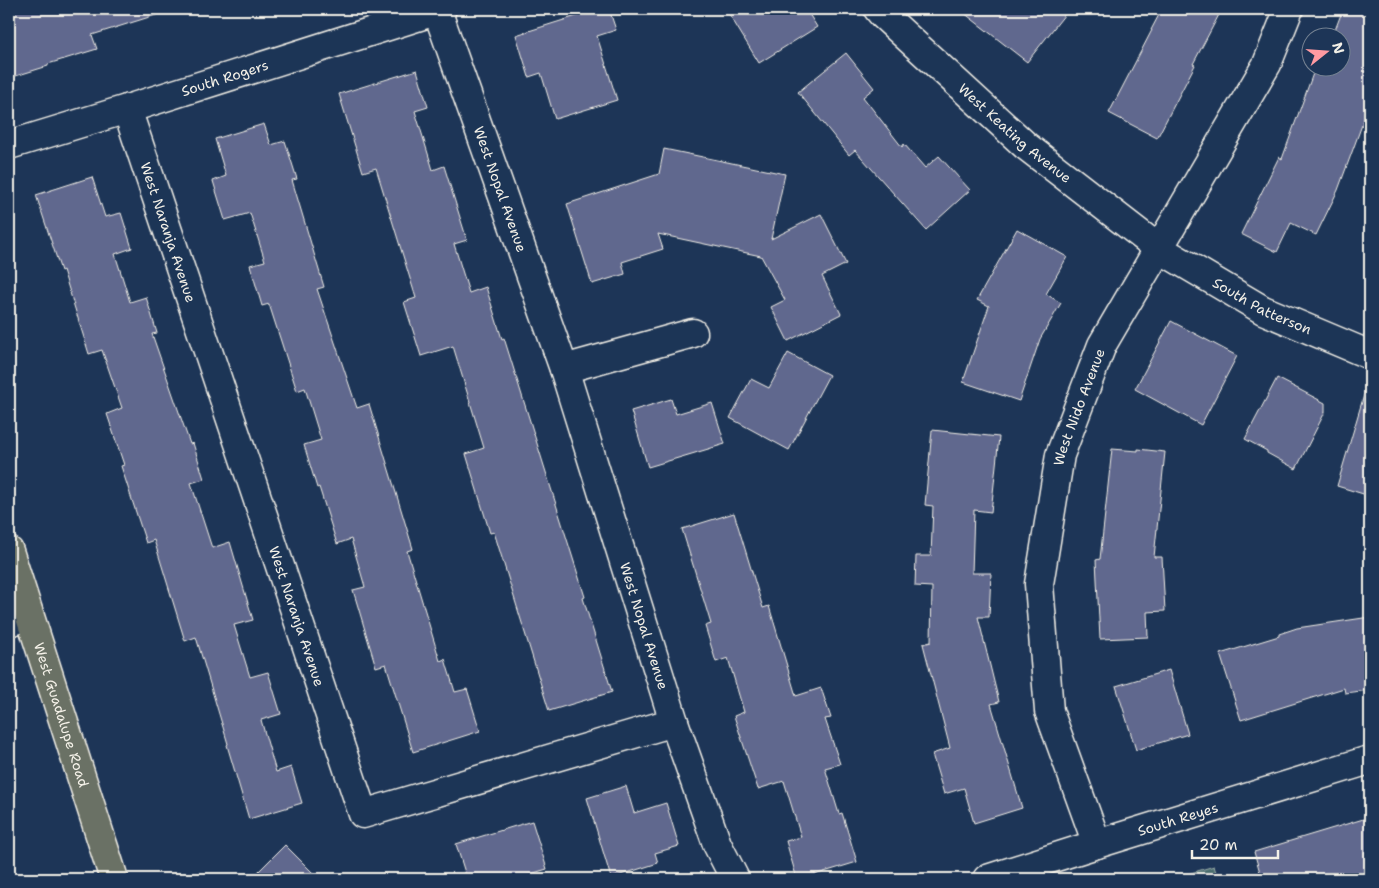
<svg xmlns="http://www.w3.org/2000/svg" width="1379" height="888" viewBox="0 0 1379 888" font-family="'Shantell Sans',sans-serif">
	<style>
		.green { fill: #4c6e70; stroke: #a0b0ac }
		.building { fill: #61678e; stroke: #f4f1e8 }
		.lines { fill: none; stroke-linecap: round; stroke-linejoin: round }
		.minor-casing { stroke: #f4f1e8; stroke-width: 31 }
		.major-casing { stroke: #f4f1e8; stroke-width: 31 }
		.minor { stroke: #1d3557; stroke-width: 28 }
		.major { stroke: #6b7165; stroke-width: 28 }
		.labels { text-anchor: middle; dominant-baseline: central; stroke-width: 4.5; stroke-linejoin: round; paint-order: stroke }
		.street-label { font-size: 14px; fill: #f4f1e8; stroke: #1d3557 }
	</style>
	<rect width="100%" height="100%" fill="#1d3557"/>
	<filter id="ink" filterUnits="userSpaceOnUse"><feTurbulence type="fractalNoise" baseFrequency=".02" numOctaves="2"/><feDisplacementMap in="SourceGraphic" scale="10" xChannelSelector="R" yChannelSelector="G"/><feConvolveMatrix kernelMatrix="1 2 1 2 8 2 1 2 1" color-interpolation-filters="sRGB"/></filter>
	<g filter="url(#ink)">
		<path class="green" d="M1214 866 1218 879H1171Z"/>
		<g class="building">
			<path d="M24 9H158L159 14 92 35 97 49 48 64V66L9 78V13Z"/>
			<path d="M599 9H609L616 30 597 36 617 100 555 119 541 73 529 77 516 35Z"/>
			<path d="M726 9H806L817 27 759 63Z"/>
			<path d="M959 9H1069L1027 62Z"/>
			<path d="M1162 9H1222L1193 64 1195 65 1157 138 1109 113 1152 30H1151Z"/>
			<path d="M1343 9H1370V103L1338 190 1316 235 1291 223 1277 252 1241 234 1279 157 1282 159 1315 68H1342V38H1332Z"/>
			<path d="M846 53 874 88 863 97 902 147 904 144 925 168 939 156 970 190 926 230 855 150 849 155 798 92Z"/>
			<path d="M417 70 428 107 415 111 433 170 444 166 467 240 454 244 469 293 486 287 502 339 504 338 585 597 583 598 612 692 549 711 494 532 490 533 466 454 484 448 453 346 421 356 404 302 416 298 376 168 363 172 339 94Z"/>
			<path d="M264 124 271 145 285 141 297 179 292 180 324 287 317 289 357 408 369 404 413 549 407 551 440 661 445 659 455 692 467 689 480 731 413 752 386 664 376 667 353 590 365 587 351 539 337 544 319 487 317 488 304 445 321 440 305 388 297 391 269 304 262 306 250 265 265 261 250 213 225 220 213 181 226 176 215 139Z"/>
			<path d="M664 149 785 174 771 239 821 214 846 264 822 276 841 314 788 341 771 307 785 300 761 256 658 234 663 249 622 262 625 274 592 284 567 204 659 174Z"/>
			<path d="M92 177 105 217 121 213 132 248 115 254 130 302 146 297 157 333 152 334 190 444 193 443 204 479 191 483 212 548 230 542 253 620 234 625 250 677 268 672 281 714 261 720 276 772 291 767 302 803 249 819 227 745 228 744 196 637 185 641 154 540 146 543 121 466 124 465 107 414 122 408 102 350 89 354 63 270 61 271 36 195Z"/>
			<path d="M1017 229 1067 257 1046 294 1061 303 1040 339 1019 401 963 382 989 306 977 300Z"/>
			<path d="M1171 321 1237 356 1201 425 1135 389Z"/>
			<path d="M788 353 829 375 789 450 730 418 751 379 769 388Z"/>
			<path d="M1277 378 1325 403V412L1296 469 1267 453V451L1245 439Z"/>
			<path d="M1364 395H1370V496L1337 486Z"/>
			<path d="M671 399 676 414 712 403 725 444 648 467 631 411Z"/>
			<path d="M932 430 999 437 991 512 974 510 972 573H991L989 617H978L999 702 991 704 1022 808 974 823 964 788 944 794 932 754 950 748 923 644 931 642 932 587 915 586 916 556H931L933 506 925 505Z"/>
			<path d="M1112 449 1138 451V449L1165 452 1154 557H1162L1165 611 1147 612 1148 637 1100 639 1096 560 1100 559Z"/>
			<path d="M734 513 763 608 769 606 796 696 821 688 831 718 825 719 840 764 825 768 839 814 842 813 857 862 801 879H797L786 841 801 837 784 781 758 789 734 716 744 712 728 658 716 662 705 626 711 624 682 529Z"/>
			<path d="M1370 617V690L1345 693 1344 688 1241 720 1220 654 1279 636V634L1297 628Z"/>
			<path d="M1169 670 1188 734 1136 750 1116 686Z"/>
			<path d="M626 786 634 813 666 803 679 846 655 853 658 863 611 878 587 798Z"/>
			<path d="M1370 817V873L1350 879H1262L1254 852Z"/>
			<path d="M532 821 547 869 514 879H467L456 844Z"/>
			<path d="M285 845 319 879H251Z"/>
		</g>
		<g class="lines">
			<defs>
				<g id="minor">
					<path id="s1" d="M878 9 883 15 1026 146 1158 248 1263 310 1370 355"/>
					<path id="s2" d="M437 10 564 369 674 722 717 844 735 879"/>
					<path id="s3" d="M127 109 363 814 674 722"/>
					<path id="s4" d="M9 145 127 109 442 9"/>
					<path d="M564 369 693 333"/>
					<path d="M9 622 29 615"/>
					<path id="s5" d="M1097 844 1049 711 1039 584 1060 455 1102 345 1267 64 1289 9"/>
					<path id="s6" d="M987 879 1097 844 1366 761H1370"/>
				</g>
				<g id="major">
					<path id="s7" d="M9 551 114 879"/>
				</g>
			</defs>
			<use href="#minor" class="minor-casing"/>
			<use href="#major" class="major-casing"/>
			<use href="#minor" class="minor"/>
			<use href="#major" class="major"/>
		</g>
	</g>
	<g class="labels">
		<g class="street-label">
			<text stroke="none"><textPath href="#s4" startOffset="226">South Rogers</textPath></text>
			<text stroke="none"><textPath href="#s1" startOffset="185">West Keating Avenue</textPath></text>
			<text stroke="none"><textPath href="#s2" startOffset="190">West Nopal Avenue</textPath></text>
			<text stroke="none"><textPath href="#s3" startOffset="130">West Naranja Avenue</textPath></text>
			<text stroke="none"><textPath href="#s1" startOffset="488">South Patterson</textPath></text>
			<text stroke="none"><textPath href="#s5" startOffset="451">West Nido Avenue</textPath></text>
			<text stroke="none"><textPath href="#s3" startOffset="535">West Naranja Avenue</textPath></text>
			<text stroke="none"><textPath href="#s2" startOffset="650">West Nopal Avenue</textPath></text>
			<text stroke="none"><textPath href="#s7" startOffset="172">West Guadalupe Road</textPath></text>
			<text stroke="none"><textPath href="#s6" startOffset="200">South Reyes</textPath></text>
		</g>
	</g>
	<rect width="1379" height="888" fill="none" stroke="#1d3557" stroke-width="30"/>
	<rect x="15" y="15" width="1349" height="858" fill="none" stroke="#f4f1e8" stroke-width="2" filter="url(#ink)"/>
	<g transform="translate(1326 52) rotate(73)"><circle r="24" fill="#1d3557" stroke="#738091"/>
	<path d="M0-4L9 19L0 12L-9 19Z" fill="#ff9aa2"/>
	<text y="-8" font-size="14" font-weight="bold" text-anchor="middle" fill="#f4f1e8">N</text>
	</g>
	<path d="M1192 850v8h86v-8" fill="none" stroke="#f4f1e8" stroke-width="2.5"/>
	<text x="1199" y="850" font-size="15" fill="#f4f1e8" stroke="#1d3557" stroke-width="4" paint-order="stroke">20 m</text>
</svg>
